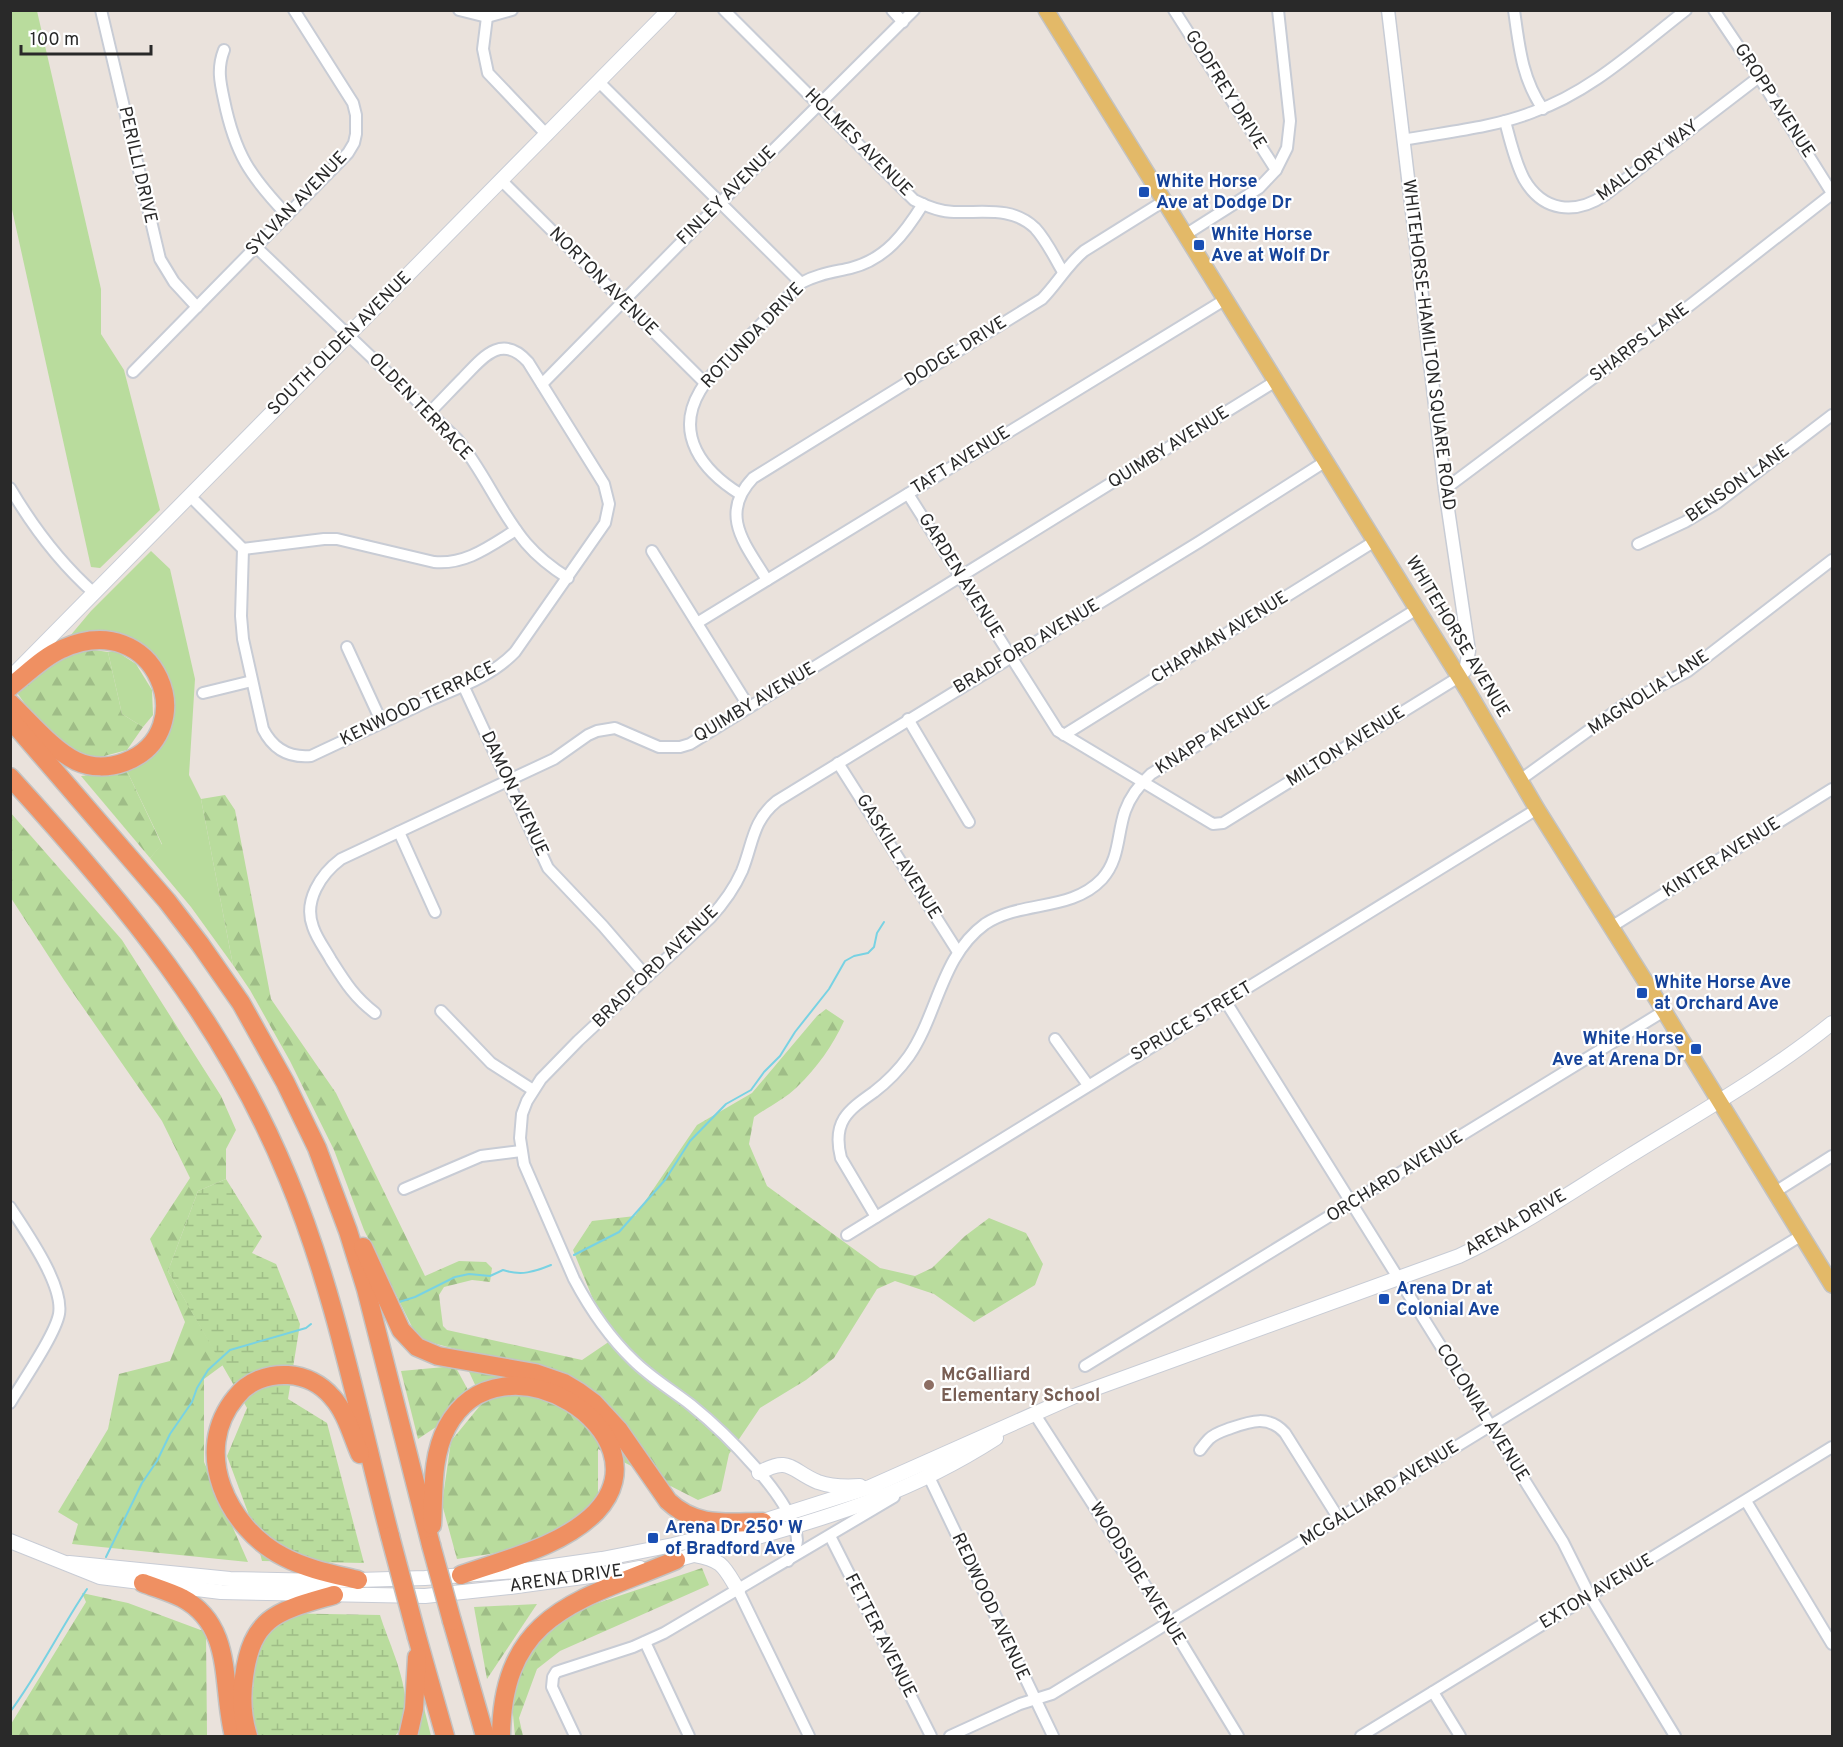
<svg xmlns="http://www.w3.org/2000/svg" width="1843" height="1747" viewBox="0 0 1843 1747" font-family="Overpass,sans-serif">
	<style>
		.grass { fill: #b9dc9d }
		.forest { fill: url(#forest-firs) }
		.wetland { fill: url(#wetland-marsh) }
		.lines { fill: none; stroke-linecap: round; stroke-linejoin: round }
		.stream { stroke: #78d2e3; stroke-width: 2 }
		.minor-casing { stroke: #c8ccd5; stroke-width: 14 }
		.tertiary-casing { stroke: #c8ccd5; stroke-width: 15 }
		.secondary-casing { stroke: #c8ccd5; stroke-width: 16 }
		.primary-casing { stroke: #c3c3c3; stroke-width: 18 }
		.motorway-casing { stroke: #c3c3c3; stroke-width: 21 }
		.minor { stroke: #fff; stroke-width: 10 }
		.tertiary { stroke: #fff; stroke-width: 12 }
		.secondary { stroke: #fff; stroke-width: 14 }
		.primary { stroke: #e3b968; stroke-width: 15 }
		.motorway { stroke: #ef9062; stroke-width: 18 }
		.motorway-bridge-casing { stroke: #c3c3c3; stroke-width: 21; stroke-linecap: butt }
		.motorway-bridge { stroke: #ef9062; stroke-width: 18 }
		.transit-dot { fill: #1a4fb4; stroke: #fff; stroke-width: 2 }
		.education-dot { fill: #8d6e63; stroke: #fff; stroke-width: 2 }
		.labels { text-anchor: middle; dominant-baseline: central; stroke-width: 4.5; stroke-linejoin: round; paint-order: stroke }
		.street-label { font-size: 18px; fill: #292929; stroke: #fff }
		.transit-label { font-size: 18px; font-weight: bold; fill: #164399; stroke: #fff; text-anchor: start }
		.education-label { font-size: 18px; font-weight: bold; fill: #785e54; stroke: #fff; text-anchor: start }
	</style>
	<defs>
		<pattern id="forest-firs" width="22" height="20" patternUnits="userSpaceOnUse" patternTransform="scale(1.5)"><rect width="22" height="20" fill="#b9dc9d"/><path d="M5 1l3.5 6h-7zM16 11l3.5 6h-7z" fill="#9fbd87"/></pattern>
		<pattern id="wetland-marsh" width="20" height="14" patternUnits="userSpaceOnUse" patternTransform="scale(1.5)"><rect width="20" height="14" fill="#b9dc9d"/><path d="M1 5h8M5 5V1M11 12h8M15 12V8" fill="none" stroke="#9fbd87"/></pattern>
	</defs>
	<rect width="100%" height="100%" fill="#eae2dc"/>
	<g class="grass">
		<path d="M10 11H37L101 289V334L124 370 160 510 100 568 91 567 11 205Z"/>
		<path d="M151 551 170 569 195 679 189 775 201 799 233 965 191 907 150 858 162 844 127 771 154 748 170 714 173 688 150 652 118 633 70 636 91 611Z"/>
		<path d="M116 651 136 664 152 690 153 715 143 727 122 714 108 652Z"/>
		<path d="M421 1696 431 1736H415Z"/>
	</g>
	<g class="forest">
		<path d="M80 648 108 652 122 714 143 727 127 750 97 758 69 749 36 719 15 690Z"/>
		<path d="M127 771 162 845 150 858 81 776Z"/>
		<path d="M225 795 235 810 271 999 336 1093 425 1276 459 1261 486 1262 492 1268 490 1282 472 1280 444 1287 439 1295 443 1326 447 1330 582 1360 610 1341 573 1250 592 1221 635 1216 697 1125 752 1093 817 1016 826 1009 844 1021C833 1045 817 1068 797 1087 785 1099 768 1107 754 1117L749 1144 767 1186 880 1268 915 1276 932 1268 965 1236 989 1218 1026 1233 1043 1264 1035 1285 974 1322 934 1294 895 1281 877 1289 834 1358 806 1380 760 1408 729 1454 721 1491 698 1500 598 1449V1499L551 1537 503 1552 457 1559 442 1504 451 1441 483 1402 459 1350 418 1339 364 1230 334 1150 290 1061 250 990 233 965 201 799Z"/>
		<path d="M10 812 122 940 221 1096 236 1130 226 1149V1179L198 1191 168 1271 223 1365 204 1379V1462L248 1562 72 1544 78 1524 58 1512 108 1429 119 1374 170 1361 185 1322 150 1239 190 1178 162 1121 64 980 11 898Z"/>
		<path d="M455 1366 468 1390 442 1423 418 1439 401 1371Z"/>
		<path d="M702 1568 709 1585 560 1651 537 1669 519 1718 523 1736H515L512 1704 525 1660 539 1639 571 1612Z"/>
		<path d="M82 1593 128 1603 206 1632 207 1736H11V1724L86 1602Z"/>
		<path d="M537 1604 487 1679 474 1607Z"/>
	</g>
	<g class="wetland">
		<path d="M226 1179 262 1237 252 1253 276 1264 300 1324 288 1399 327 1423 364 1563 262 1561 253 1526 227 1456 247 1408 168 1271 198 1191Z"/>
		<path d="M274 1613 380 1615C390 1648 422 1707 395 1736H255L250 1731 256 1650Z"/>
	</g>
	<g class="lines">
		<g class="stream">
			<path d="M574 1255 619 1232 665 1180 690 1141 726 1104 751 1090 764 1072 780 1056 795 1032 829 989 845 961 854 956 868 953 874 947 877 933 884 922"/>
			<path d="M396 1303 415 1297 455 1277 469 1274 490 1276 503 1270C521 1276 534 1272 551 1265"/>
			<path d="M106 1557 142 1483 157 1461 170 1434 192 1402 197 1388 208 1370 230 1350 306 1328 311 1324"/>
			<path d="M10 1712C39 1673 60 1629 87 1589"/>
		</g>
		<defs>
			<g id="minor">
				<path d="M101 10 160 259 174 282 197 307"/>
				<path d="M459 10 487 17 512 10"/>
				<path d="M724 10 914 200C926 206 940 212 954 212 983 213 1012 206 1035 228 1047 241 1054 257 1063 272"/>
				<path d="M892 10 903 22"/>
				<path d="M1174 10 1276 170"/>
				<path d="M1514 10C1519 46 1522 79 1543 109"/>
				<path d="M1714 10 1759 77 1832 193"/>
				<path d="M487 17 483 49 488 73 547 135"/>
				<path d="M224 50C217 68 220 82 224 100 235 154 250 176 287 215"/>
				<path d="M599 82 801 283"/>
				<path d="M1505 121C1510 140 1515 162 1524 179 1543 212 1575 215 1605 195L1759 77"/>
				<path d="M1403 140C1446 132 1492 128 1533 112 1591 92 1638 47 1686 10"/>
				<path d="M502 181 705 383"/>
				<path d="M1185 235 1259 188 1276 170 1287 148 1290 121 1278 10"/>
				<path d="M256 247 457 439C484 471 499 511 526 543 538 557 552 568 568 578"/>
				<path d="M133 372 348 153 354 143 356 134V115L353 103 294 10"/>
				<path d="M542 384 720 203 914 10"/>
				<path d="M10 488C33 527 60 563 94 593"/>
				<path d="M1445 489 1680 313 1832 194"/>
				<path d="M740 494C703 471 674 435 700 391 710 374 726 360 740 346 760 325 781 304 801 283 817 274 834 272 851 268 886 259 905 233 923 204"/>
				<path d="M908 494 1058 731 1213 824 1223 823 1459 677"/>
				<path d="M190 496 243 549 241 616 243 639 263 729C273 749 289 758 311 756 351 737 391 719 430 700 460 687 492 676 515 652L605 523 609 504 604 484 528 362C502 333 483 357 463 378 452 389 441 401 430 412"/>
				<path d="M1638 544 1685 522 1717 503 1832 415"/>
				<path d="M243 549 324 539H337L434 562C466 565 490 546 516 530"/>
				<path d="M652 551 749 707"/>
				<path d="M767 580C746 545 718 515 753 478L1042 299C1057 284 1067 265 1084 251L1164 201"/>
				<path d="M697 623 1226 299"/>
				<path d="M347 647 382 723"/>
				<path d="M463 685 548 868 603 926 647 977"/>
				<path d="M203 693 252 681"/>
				<path d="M908 719 969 822"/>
				<path d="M1064 735 1375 541"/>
				<path d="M838 763 958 952"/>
				<path d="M1520 780 1624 705 1688 671 1832 560"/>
				<path d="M399 832 435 912"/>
				<path d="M1611 927 1832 789"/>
				<path d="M1226 1002 1563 1542 1590 1596 1675 1736"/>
				<path d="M441 1011 491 1063 533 1090"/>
				<path d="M375 1013C354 997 345 982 331 960 325 949 317 939 313 927 303 901 321 874 341 859L554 759 588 735 597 731 615 728 659 747H680L690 744 1276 381"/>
				<path d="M1055 1039 1088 1085"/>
				<path d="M404 1189 481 1156 521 1151"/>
				<path d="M1775 1192 1832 1156"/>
				<path d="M10 1207C26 1232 64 1285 59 1314 55 1335 23 1381 10 1403"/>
				<path d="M876 1217 841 1158C832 1122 847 1111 874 1092 887 1082 899 1070 909 1056 938 1014 941 956 985 924 1021 900 1071 912 1102 879 1120 859 1117 834 1125 811 1130 797 1140 784 1151 774L1417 609"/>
				<path d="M847 1235 1537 809"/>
				<path d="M1085 1366 1664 1011"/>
				<path d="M1034 1413 1170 1624 1238 1736"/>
				<path d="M1200 1450C1203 1446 1206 1442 1209 1439 1215 1433 1223 1431 1231 1428 1251 1421 1269 1415 1285 1433L1339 1519"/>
				<path d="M929 1477 1053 1736"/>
				<path d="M1746 1501 1832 1644"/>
				<path d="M830 1536 931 1736"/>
				<path d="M788 1561C792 1554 797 1548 797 1540 795 1500 722 1430 691 1405 672 1390 651 1378 633 1360 609 1337 590 1309 574 1279L524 1164 520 1138 522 1114 527 1101 541 1079 578 1041 710 918C723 904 734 889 742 871 753 844 752 821 777 801L1199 542 1326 461"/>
				<path d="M738 1590 809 1736"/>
				<path d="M645 1642 689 1736"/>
				<path d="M1433 1692 1460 1736"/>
				<path d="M575 1736 552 1687 553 1677 556 1672 633 1647 664 1633 894 1497"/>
				<path d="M950 1736 1020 1704 1052 1694 1802 1235"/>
				<path d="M1361 1736 1832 1447"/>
			</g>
			<path id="tertiary" d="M1388 10 1445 489 1469 651 1465 671 1459 677"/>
			<g id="secondary">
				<path d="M14 674 669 10"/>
				<path d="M759 1473C790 1455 791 1471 818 1482 832 1487 846 1487 860 1486"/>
				<path d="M10 1541 100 1577 221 1592 425 1596 510 1587 619 1572 640 1568"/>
				<path d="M695 1555C723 1560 724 1567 738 1590"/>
				<path d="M668 1562C692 1556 715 1548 739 1542 832 1517 914 1491 996 1438"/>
				<path d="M69 1563 230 1579 324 1581 425 1578 518 1571 602 1559 673 1545 741 1528 870 1487 1077 1395 1459 1256C1519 1228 1574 1190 1631 1155 1699 1113 1770 1073 1832 1023"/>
			</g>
			<path id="primary" d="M1046 10 1469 693 1537 809 1664 1011 1832 1285"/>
			<g id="motorway">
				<path d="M10 687C27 674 43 657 62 649 157 606 204 732 125 762 109 768 91 768 76 761 53 750 29 721 10 703"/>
				<path d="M10 719 167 901 200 944 241 1003 285 1082 317 1148 348 1231 366 1289 431 1545"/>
				<path d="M10 777C123 901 224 1021 288 1178 335 1291 359 1417 390 1536"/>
				<path d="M363 1247 401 1330 417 1347 438 1356 535 1373 564 1383 579 1392 594 1403 618 1429 668 1501C697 1528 726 1522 763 1522"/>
				<path d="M432 1525C434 1492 431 1457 447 1427 501 1326 671 1433 596 1512 561 1547 506 1559 461 1575"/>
				<path d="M358 1580C333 1574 307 1569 284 1557 227 1528 191 1451 236 1397 248 1381 268 1374 288 1375 305 1376 321 1384 332 1397 346 1412 352 1436 360 1454"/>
				<path d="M143 1583C156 1588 170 1592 182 1598 235 1626 221 1688 234 1736"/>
				<path d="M452 1621 485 1736"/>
				<path d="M417 1637 445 1736"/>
				<path d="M248 1736C242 1717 241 1697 244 1677 252 1615 279 1611 334 1595"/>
				<path d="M408 1736 414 1709 417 1657"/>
				<path d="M501 1736C503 1612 579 1601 676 1560"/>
			</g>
		</defs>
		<use href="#minor" class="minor-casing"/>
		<use href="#tertiary" class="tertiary-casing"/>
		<use href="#secondary" class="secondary-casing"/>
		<use href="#primary" class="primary-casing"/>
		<use href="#motorway" class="motorway-casing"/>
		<use href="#minor" class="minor"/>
		<use href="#tertiary" class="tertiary"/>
		<use href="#secondary" class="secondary"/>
		<use href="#primary" class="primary"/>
		<use href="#motorway" class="motorway"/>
		<defs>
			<g id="motorway-bridge">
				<path d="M390 1536 417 1637"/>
				<path d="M431 1545 452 1621"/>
			</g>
		</defs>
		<use href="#motorway-bridge" class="motorway-bridge-casing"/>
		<use href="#motorway-bridge" class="motorway-bridge"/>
	</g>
	<g class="transit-dot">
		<rect x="1138" y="186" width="12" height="12" rx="3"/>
		<rect x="1193" y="239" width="12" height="12" rx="3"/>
		<rect x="1636" y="987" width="12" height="12" rx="3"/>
		<rect x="1690" y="1043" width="12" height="12" rx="3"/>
		<rect x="1378" y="1293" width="12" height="12" rx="3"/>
		<rect x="647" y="1532" width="12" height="12" rx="3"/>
	</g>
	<circle class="education-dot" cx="929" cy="1385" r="6"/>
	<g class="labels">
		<g class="street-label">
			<text transform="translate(1225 90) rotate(58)">GODFREY DRIVE</text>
			<text transform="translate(1774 101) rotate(57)">GROPP AVENUE</text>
			<text transform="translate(858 143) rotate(45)">HOLMES AVENUE</text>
			<text transform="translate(1648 161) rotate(-37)">MALLORY WAY</text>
			<text transform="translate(137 165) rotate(77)">PERILLI DRIVE</text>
			<text transform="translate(727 196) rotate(-45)">FINLEY AVENUE</text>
			<text transform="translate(297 204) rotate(-46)">SYLVAN AVENUE</text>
			<text transform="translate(603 282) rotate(45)">NORTON AVENUE</text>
			<text transform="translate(753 336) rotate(-46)">ROTUNDA DRIVE</text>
			<text transform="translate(1640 343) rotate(-37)">SHARPS LANE</text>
			<text transform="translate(340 344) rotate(-45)">SOUTH OLDEN AVENUE</text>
			<text transform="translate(1428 345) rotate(83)">WHITEHORSE-HAMILTON SQUARE ROAD</text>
			<text transform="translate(956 352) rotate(-32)">DODGE DRIVE</text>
			<text transform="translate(420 407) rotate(46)">OLDEN TERRACE</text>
			<text transform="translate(1169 448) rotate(-32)">QUIMBY AVENUE</text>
			<text transform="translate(961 461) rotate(-32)">TAFT AVENUE</text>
			<text transform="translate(1738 484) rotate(-35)">BENSON LANE</text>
			<text transform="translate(960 576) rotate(58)">GARDEN AVENUE</text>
			<text transform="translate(1457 637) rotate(59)">WHITEHORSE AVENUE</text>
			<text transform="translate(1220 638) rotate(-32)">CHAPMAN AVENUE</text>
			<text transform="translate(1027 647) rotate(-31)">BRADFORD AVENUE</text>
			<text transform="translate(1649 693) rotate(-33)">MAGNOLIA LANE</text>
			<text transform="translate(755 703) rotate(-31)">QUIMBY AVENUE</text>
			<text transform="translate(418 704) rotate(-26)">KENWOOD TERRACE</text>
			<text transform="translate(1213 736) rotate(-32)">KNAPP AVENUE</text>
			<text transform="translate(1346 747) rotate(-32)">MILTON AVENUE</text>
			<text transform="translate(514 794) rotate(65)">DAMON AVENUE</text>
			<text transform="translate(898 857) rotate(58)">GASKILL AVENUE</text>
			<text transform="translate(1722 858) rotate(-32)">KINTER AVENUE</text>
			<text transform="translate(656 967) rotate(-44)">BRADFORD AVENUE</text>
			<text transform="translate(1192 1022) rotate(-31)">SPRUCE STREET</text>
			<text transform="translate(1395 1177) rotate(-32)">ORCHARD AVENUE</text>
			<text transform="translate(1516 1223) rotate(-30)">ARENA DRIVE</text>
			<text transform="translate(1482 1413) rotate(58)">COLONIAL AVENUE</text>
			<text transform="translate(1380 1494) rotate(-32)">MCGALLIARD AVENUE</text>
			<text transform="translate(1137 1574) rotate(58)">WOODSIDE AVENUE</text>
			<text transform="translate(566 1579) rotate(-8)">ARENA DRIVE</text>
			<text transform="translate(1597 1592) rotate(-31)">EXTON AVENUE</text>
			<text transform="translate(990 1607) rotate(65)">REDWOOD AVENUE</text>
			<text transform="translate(880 1636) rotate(63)">FETTER AVENUE</text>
		</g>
		<g class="transit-label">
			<text x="1156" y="182">White Horse<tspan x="1156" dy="21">Ave at Dodge Dr</tspan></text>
			<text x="1211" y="235">White Horse<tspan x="1211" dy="21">Ave at Wolf Dr</tspan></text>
			<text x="1654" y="983">White Horse Ave<tspan x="1654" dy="21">at Orchard Ave</tspan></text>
			<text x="1684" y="1039" text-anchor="end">White Horse<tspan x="1684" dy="21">Ave at Arena Dr</tspan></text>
			<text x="1396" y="1289">Arena Dr at<tspan x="1396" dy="21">Colonial Ave</tspan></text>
			<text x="665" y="1528">Arena Dr 250' W<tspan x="665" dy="21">of Bradford Ave</tspan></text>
		</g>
		<g class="education-label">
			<text x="941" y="1375">McGalliard<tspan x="941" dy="21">Elementary School</tspan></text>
		</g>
	</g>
	<rect width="1843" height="1747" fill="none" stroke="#292929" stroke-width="24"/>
	<path d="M21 45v9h130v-9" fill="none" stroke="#292929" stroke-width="3"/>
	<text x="30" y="45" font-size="18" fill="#292929" stroke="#ffffff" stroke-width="4.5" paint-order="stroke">100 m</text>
</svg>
